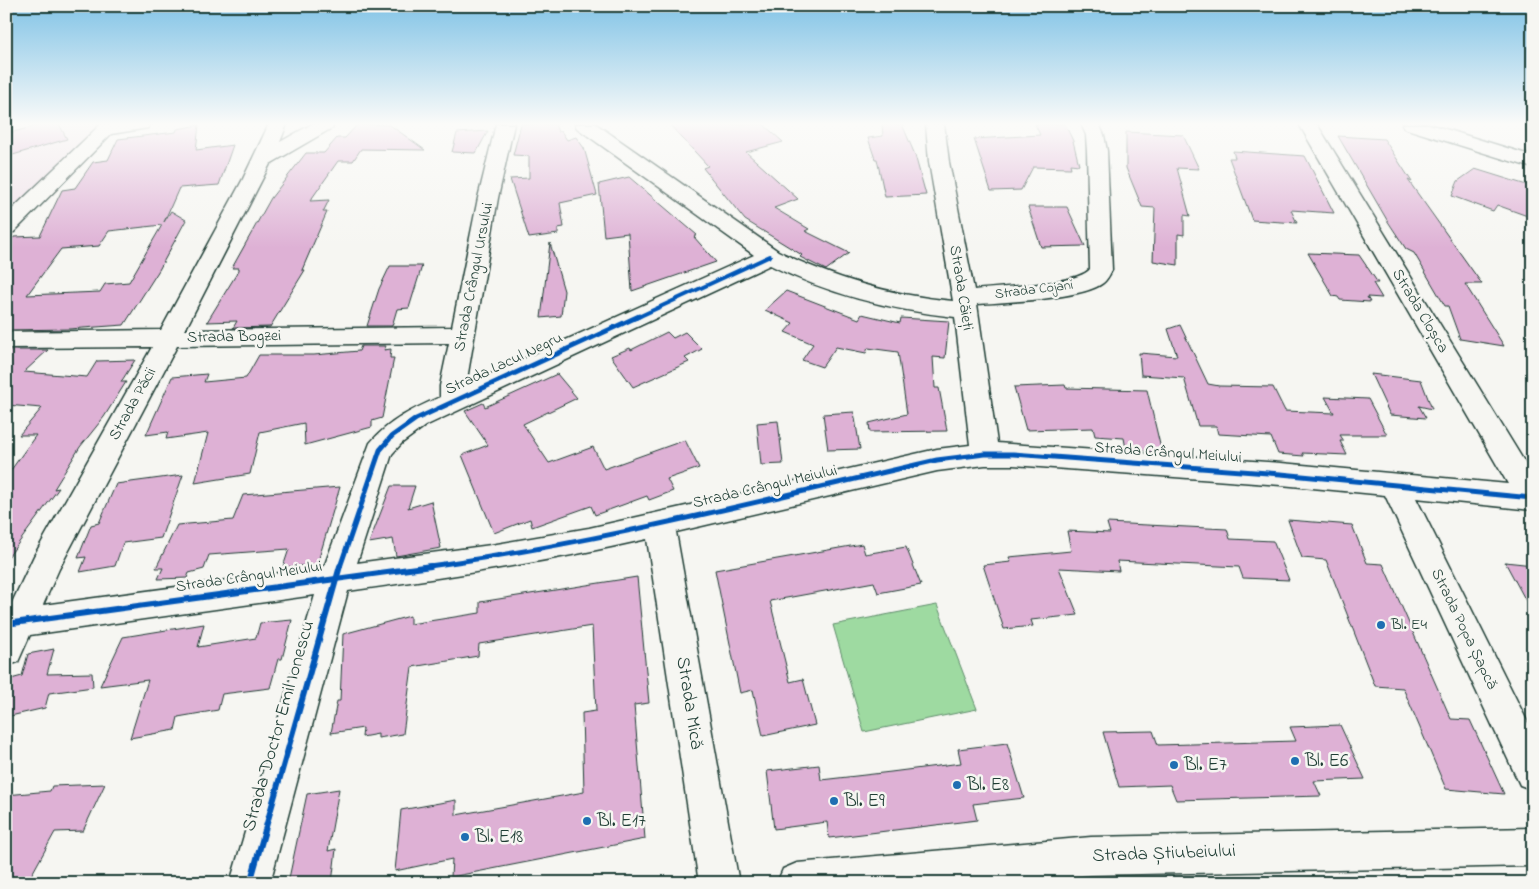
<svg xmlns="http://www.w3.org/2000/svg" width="1539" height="889" viewBox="0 0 1539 889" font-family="'Indie Flower',sans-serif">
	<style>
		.built { fill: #efe1e9 }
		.green { fill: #9edaa1; stroke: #5e8c6a }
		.building { fill: #deb1d5; stroke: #1f3d34; fill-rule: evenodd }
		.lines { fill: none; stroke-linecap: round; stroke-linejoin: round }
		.minor-casing { stroke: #1f3d34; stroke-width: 3 }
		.minor { fill: #f6f6f2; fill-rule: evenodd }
		.cycleway-far2-casing { stroke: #f6f6f2; stroke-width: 6 }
		.cycleway-far1-casing { stroke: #f6f6f2; stroke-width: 8 }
		.cycleway-casing { stroke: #f6f6f2; stroke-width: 9 }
		.cycleway-far2 { stroke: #0057b8; stroke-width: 4 }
		.cycleway-far1 { stroke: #0057b8; stroke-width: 5 }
		.cycleway { stroke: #0057b8; stroke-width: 6 }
		.poi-dot { fill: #1f6fb2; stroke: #f6f6f2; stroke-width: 2 }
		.labels { text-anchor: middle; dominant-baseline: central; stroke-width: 5; stroke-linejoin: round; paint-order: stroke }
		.far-street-label { font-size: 14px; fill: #1f3d34; stroke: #f6f6f2 }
		.street-label { font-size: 16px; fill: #1f3d34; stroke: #f6f6f2 }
		.poi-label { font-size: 16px; fill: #1f3d34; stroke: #f6f6f2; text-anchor: start }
		.near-street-label { font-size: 19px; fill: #1f3d34; stroke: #f6f6f2 }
		.near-poi-label { font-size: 19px; fill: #1f3d34; stroke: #f6f6f2; text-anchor: start }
	</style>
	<rect width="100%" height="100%" fill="#f6f6f2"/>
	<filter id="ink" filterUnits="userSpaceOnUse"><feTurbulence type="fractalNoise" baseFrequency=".02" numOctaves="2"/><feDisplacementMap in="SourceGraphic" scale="10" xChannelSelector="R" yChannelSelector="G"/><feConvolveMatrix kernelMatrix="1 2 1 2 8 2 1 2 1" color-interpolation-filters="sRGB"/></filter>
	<g filter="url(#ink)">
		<path class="built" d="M6 124H116L114 130 6 231Z"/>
		<path class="green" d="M937 605 977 709 864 732 833 625Z"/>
		<g class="building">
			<path d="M43 124H59L67 139 6 157V134Z"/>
			<path d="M358 124 390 125 425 150 361 149 353 161H338L310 201 329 200 323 212H327L302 270H305L270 327 233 328 237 321 207 322 239 270V268H232L271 198 306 153H324L337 138H345Z"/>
			<path d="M521 124H555L558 132 561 131 567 140 576 137 584 148 597 195 560 203 564 227 558 228V234L529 238 510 179 529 178V156L513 155Z"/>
			<path d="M669 124H763L783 142 746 152 798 199 774 208 809 229 805 231 849 253 826 270 800 257 802 255 745 220 703 168 708 166Z"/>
			<path d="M882 124H902L915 155 926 195 885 197 877 159H875L868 138 883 136Z"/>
			<path d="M1035 124H1065L1073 141 1079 165 1070 164 1071 168 1033 167 1021 190 991 191 974 139 1040 135Z"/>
			<path d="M199 125 196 150 233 145 219 185 179 188 164 222 171 211 186 220 159 270 124 325 69 329 6 330V245L14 237 40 236 62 190 75 188 93 162 108 160 118 139 176 132 177 129ZM162 225 129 282 105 284 100 292 27 295 61 249 99 246 109 231Z"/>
			<path d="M488 131 476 153 452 152 457 133Z"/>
			<path d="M1126 132 1183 135 1199 169 1177 168 1190 216 1184 215V235L1178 234V265L1153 261 1155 208 1142 207 1126 168Z"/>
			<path d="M1338 136 1384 139 1412 182 1408 180 1482 284H1465L1504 346 1460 339 1448 306H1445L1414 253 1406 249 1387 220Z"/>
			<path d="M1233 151 1305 156 1334 213 1291 210 1297 223 1252 220 1229 158H1235Z"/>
			<path d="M1475 169 1533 187V218L1497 205 1493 211 1452 196 1458 181Z"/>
			<path d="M629 177 697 235 694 237 716 262 632 291 628 233 604 236 599 184Z"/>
			<path d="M1028 207H1067L1085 246 1041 247Z"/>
			<path d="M550 243 564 291 561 316 541 318Z"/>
			<path d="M1308 253 1359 255 1378 283H1373L1382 298 1367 297 1370 302 1340 300 1338 297 1333 296Z"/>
			<path d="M390 266H422L409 308 397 309 392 326H367L379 289Z"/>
			<path d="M786 291 859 319 862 314 900 323 901 318 949 321 945 358 933 357 935 388H939L947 431 870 432 869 423 907 414 898 352 868 348 866 353 836 347 822 367 802 360 813 344 785 332 793 323 765 310Z"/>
			<path d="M1180 325 1208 384 1219 386 1273 387 1285 411 1334 413 1325 397 1368 399 1387 435H1340L1344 441H1340L1347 455 1302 453 1304 456 1278 454 1271 437 1218 434 1216 426H1198L1184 378 1141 375 1139 353 1177 356 1168 329Z"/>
			<path d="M667 332 673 338 685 332 702 349 685 358 689 362 633 387 611 356 630 348 631 350Z"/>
			<path d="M361 346H386L384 350 391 349 390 358H394L382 418 372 421V427L305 445 304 423 260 432 250 474 195 483 208 433 166 439 168 432 146 435 172 377 207 374 204 382 246 378 259 355H314L359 351Z"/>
			<path d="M6 350H48L24 372 87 377 97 361 135 360 121 382H126L104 417 80 447 54 489 59 488 6 560V477L36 435H19L42 408 6 405Z"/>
			<path d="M557 374 577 398 523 424 549 463 593 447 604 469 685 440 699 468 667 479 673 491 649 500 647 496 595 515 591 506 532 527 530 519 494 533 462 455 488 445 465 411 483 403 485 407Z"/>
			<path d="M1371 374 1421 380 1432 409 1419 406 1426 418 1390 415Z"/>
			<path d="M1065 385 1066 388 1147 390 1162 453 1126 449 1124 438 1095 436 1093 428 1026 430 1014 387Z"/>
			<path d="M854 412 860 449 828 450 823 414Z"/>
			<path d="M778 421 783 464 761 465 757 423Z"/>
			<path d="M183 475 161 538 123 543 115 566 80 572 86 557 78 558 91 525 99 523 116 484Z"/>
			<path d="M391 486H415L408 508 431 501 441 548 396 556 393 539 369 543Z"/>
			<path d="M340 487 317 565 283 567 289 549 209 555 204 569 189 573 187 578 158 579 163 568H156L177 525 233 520 243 495Z"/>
			<path d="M1288 520 1352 525 1367 563 1383 564 1451 719 1470 720 1504 794 1446 789 1403 688 1375 686 1326 560 1302 558Z"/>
			<path d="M1107 523 1227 529 1230 539 1273 541 1289 580 1243 578 1239 567 1117 561 1119 571 1059 568 1078 615 1031 620 1033 626 1004 629 983 565 1011 562 1009 557 1071 551 1067 531 1110 533Z"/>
			<path d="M862 544 865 554 906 547 921 585 878 593 874 582 770 601 790 682 803 679 815 725 763 736 753 690 740 693 715 570Z"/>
			<path d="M1505 562 1533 565V614Z"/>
			<path d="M637 577 649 703 634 705 645 839 451 877 452 859 395 871 401 810 456 800V815L584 792 582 713 596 711 592 626 479 644 478 656 412 667 403 734 378 738V734L362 737 363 728 331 733 337 701H340L343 634 410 616V624L480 613V602Z"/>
			<path d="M292 620 282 659H278L270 688 222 694 218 710 178 717 175 730 130 738 148 680 100 686 123 637 204 624 198 647 256 638 260 623Z"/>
			<path d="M54 649 47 674 92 673 93 687 49 693 45 708 6 717V695L11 679 22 676 28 654Z"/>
			<path d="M1340 725 1365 779 1314 781 1321 796 1176 800 1170 785 1119 787 1103 732 1153 731 1158 745 1296 741 1290 727Z"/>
			<path d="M1007 743 1024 798 973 804 977 820 829 838 827 822 774 829 767 771 819 765 821 780 891 772 961 763 958 749Z"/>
			<path d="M105 784 83 831 55 832 27 883H6V795L50 791 52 786Z"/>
			<path d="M339 789 328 851 336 849 332 883H288L307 794Z"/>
		</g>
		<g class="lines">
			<defs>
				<g id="minor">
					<path d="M101 124H150L148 128 111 134 14 232 6 233V215Z"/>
					<path d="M269 124H287L280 142 312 124H334L332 128 270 164 185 330 452 327 478 198 496 124H514L498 198 466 385 754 255 577 128 575 124H596L778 251C834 279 890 295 953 301L929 162 926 124H944L949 162 974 290C996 287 1078 285 1090 269L1087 151 1086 135 1081 124H1099L1104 135 1107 151 1112 270C1110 274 1107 280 1103 283 1083 299 1005 302 977 304L997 443 1281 463 1508 484 1299 124H1317L1533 476V510L1416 498 1533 733V790L1520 785 1385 495 1281 485 1013 465H985L937 471 676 532 739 883H699L647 539C548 562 449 577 348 591L270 883H230L315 595 30 635 18 662 6 666V609H9L34 556 152 347 6 348V332L161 330 243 179ZM770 265C828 294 890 310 955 317L970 445 937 449 589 528 491 545 357 563 392 454 402 443 425 426ZM449 343 440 386V397C413 409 390 420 370 443L324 567 43 605 59 569 177 346Z"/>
					<path d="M1402 124H1429L1533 156V168L1404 128Z"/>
					<path d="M1533 828V866L1091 875 1013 883H777L783 869 797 863 1091 837Z"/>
				</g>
			</defs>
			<use href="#minor" class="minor-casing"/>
			<use href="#minor" class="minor"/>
			<defs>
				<path id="cycleway-far2" d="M636 318 770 256"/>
				<g id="cycleway-far1">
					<path d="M340 567 380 450 392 436 416 419 639 316"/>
					<path d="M422 567C596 544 766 499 937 460L985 454H1013L1281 474 1533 498"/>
				</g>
				<g id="cycleway">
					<path d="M6 624 431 566"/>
					<path d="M250 883 340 566"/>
				</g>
			</defs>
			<use href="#cycleway-far2" class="cycleway-far2-casing"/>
			<use href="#cycleway-far1" class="cycleway-far1-casing"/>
			<use href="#cycleway" class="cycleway-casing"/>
			<use href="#cycleway-far2" class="cycleway-far2"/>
			<use href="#cycleway-far1" class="cycleway-far1"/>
			<use href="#cycleway" class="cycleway"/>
		</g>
	</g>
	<linearGradient id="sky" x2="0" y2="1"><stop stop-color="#81c3e6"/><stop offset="0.5" stop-color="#fbfbf9"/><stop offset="1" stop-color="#fbfbf9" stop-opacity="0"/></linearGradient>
	<rect width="1539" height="248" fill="url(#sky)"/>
	<g class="poi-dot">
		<circle cx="1381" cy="625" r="5"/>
		<circle cx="1295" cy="761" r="5"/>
		<circle cx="1174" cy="765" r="5"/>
		<circle cx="957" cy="785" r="5"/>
		<circle cx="834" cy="801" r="5"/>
		<circle cx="587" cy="821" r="5"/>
		<circle cx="465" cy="837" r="5"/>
	</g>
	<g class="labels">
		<g class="far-street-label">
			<text transform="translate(1034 290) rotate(-7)">Strada Cojani</text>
		</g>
		<g class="street-label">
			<text transform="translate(474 277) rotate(-79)">Strada Crângul Ursului</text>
			<text transform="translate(961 288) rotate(81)">Strada Căieți</text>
			<text transform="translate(1420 311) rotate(59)">Strada Cloșca</text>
			<text transform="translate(234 337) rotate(-1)">Strada Bogzei</text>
			<text transform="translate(504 364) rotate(-25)">Strada Lacul Negru</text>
			<text transform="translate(133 404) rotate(-61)">Strada Păcii</text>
			<text transform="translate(1168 453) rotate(4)">Strada Crângul Meiului</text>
			<text transform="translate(765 487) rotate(-13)">Strada Crângul Meiului</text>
			<text transform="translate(249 577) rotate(-8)">Strada Crângul Meiului</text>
			<text transform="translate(1464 629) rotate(64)">Strada Popa Șapcă</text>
		</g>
		<g class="poi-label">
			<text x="1391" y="625">Bl. E4</text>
		</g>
		<g class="near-street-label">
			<text transform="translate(689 703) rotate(81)">Strada Mică</text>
			<text transform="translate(279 726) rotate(-74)">Strada Doctor Emil Ionescu</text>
			<text transform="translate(1164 854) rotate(-2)">Strada Știubeiului</text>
		</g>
		<g class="near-poi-label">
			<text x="1305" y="761">Bl. E6</text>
			<text x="1184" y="765">Bl. E7</text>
			<text x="967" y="785">Bl. E8</text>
			<text x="844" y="801">Bl. E9</text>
			<text x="597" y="821">Bl. E17</text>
			<text x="475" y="837">Bl. E18</text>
		</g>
	</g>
	<rect width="1539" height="889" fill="none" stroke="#f6f6f2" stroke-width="25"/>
	<rect x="12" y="12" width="1514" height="864" fill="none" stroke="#1f3d34" stroke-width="2" filter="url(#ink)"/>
</svg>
